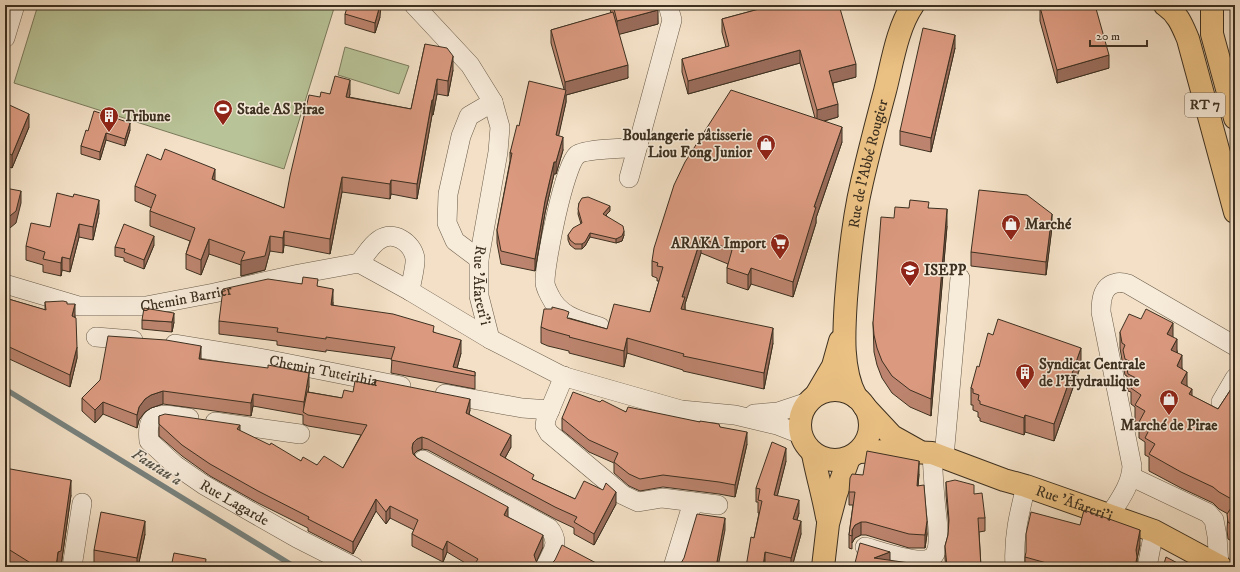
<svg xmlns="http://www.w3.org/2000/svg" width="1240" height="572" viewBox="0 0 1240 572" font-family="'IM FELL DW Pica',serif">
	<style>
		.green { fill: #b8c397; stroke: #7a7a5c }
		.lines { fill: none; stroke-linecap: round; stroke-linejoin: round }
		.stream { stroke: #78837f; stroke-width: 5.5 }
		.minor-casing { stroke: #6a5c4a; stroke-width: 20 }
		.major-casing { stroke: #3d3020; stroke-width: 24 }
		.minor { stroke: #f7ebda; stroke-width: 19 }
		.major { stroke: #eac083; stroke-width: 22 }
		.wall { fill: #bc846e; stroke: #3d3020 }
		.shaded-wall { fill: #996c5a; stroke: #3d3020 }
		.building { fill: #db9a80; stroke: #3d3020 }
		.labels { text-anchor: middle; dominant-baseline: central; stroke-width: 3; stroke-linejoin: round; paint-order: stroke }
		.shield { fill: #f7ebda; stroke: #756858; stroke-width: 1 }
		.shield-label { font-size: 14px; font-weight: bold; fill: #3d3020 }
		.poi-label { font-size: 15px; font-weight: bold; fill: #3d3020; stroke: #f7ebda; text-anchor: start }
		.street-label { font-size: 15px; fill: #3d3020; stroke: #f7ebda }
		.water-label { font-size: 16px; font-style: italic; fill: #565348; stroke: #f7ebda }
	</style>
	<rect width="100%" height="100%" fill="#f3e0c6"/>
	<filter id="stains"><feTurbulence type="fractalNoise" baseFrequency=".005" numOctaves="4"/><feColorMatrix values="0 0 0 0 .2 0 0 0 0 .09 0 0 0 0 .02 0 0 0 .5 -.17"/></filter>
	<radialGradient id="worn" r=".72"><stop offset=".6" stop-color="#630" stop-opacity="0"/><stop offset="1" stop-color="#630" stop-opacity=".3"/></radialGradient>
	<g class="green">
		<path d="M38 5H335L284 169 14 83Z"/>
		<path d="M345 47 409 66 399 94 338 75Z"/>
	</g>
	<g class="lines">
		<path class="stream" d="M5 389 295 567"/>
		<defs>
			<g id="minor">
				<path id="s1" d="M414 5 470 65 493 102 500 127 498 152 479 259V296L490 339 562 376 681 410 735 415 777 425 800 434"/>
				<path d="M5 38 15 5"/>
				<path d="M629 178 672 20 668 5"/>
				<path d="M479 259 455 241 447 223 448 194 461 136 469 116 493 102"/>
				<path d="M359 263C365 256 371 245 379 240 393 230 412 242 415 258 416 265 411 283 410 291"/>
				<path id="s2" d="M5 284 79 306H146L214 293 299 274 359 263 410 291 490 339"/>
				<path d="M600 327C581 321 559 316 550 296 548 292 545 287 545 282 545 263 564 166 577 155 584 149 625 148 637 148"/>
				<path d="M96 337 133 340"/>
				<path id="s3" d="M175 344 265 359 401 386"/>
				<path d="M564 376 546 419 545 426 549 433 623 495 638 502 662 498 718 505"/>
				<path d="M445 394 522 408 550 410"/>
				<path d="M1221 402 1235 378"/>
				<path d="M754 414 778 412 808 402"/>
				<path id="s4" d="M189 418C164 415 145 408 149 441L175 465 204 485 297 538 354 567"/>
				<path d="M215 422 300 434"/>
				<path d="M944 457 960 278"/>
				<path d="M423 460 549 528C561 542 552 553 545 567"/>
				<path d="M1132 477 1208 513 1214 520 1217 536 1219 566"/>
				<path d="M1110 515C1120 499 1131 485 1132 466L1101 312C1101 301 1102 286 1116 283 1119 282 1125 283 1128 284L1235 346"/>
				<path d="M865 547C879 551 918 565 931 558 936 555 938 547 938 542 939 531 937 519 936 509 934 490 933 472 932 453"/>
				<path d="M72 567 82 503"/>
				<path d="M673 567 693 502"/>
				<path d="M1015 567C1013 538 1019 514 1026 486"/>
				<path d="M1147 567 1154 531"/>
			</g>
			<g id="major">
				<path d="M1165 5C1178 14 1182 25 1188 39L1235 212"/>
				<path d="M1212 5V34L1235 118"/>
				<circle cx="835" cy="425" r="35"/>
				<path d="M816 395 833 366 840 341"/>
				<path id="s5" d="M856 397C841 369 844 330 846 299 849 260 853 220 862 182 869 152 877 121 885 91 892 64 897 28 913 5"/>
				<path d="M864 406 892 436 917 450"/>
				<path id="s6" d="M858 452 890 451 932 453 1004 480 1026 486 1154 531 1221 567"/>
				<path d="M813 454C817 475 823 495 827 517"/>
				<path d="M823 567 828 524 836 494 849 458"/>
			</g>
		</defs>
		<use href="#minor" class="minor-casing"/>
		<use href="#major" class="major-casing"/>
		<use href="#minor" class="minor"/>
		<use href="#major" class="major"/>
	</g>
	<g class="wall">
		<path d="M609 5H657L658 24 619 34 628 78 566 95V102L558 136 563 150 556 174H554L545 213 535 271 501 264 497 243V230L510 161V153L519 126 564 89 551 43V30L611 13Z"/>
		<path d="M774 5 856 77 833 83 838 117 824 121 842 142 816 218V223L793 297 751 284 748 290 727 283V268L728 264 701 253 685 304V310L773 343 764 389 683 371V370L627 353 624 367 569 353V351L548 346 541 343V327L569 318 607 329 650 312 659 281H657V278L652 276V261L815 118 800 63 688 94 682 72V59L726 47 722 32V19Z"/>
		<path d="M1040 7 1109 68 1057 83 1040 21Z"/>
		<path d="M345 14 380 17 375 33 345 24Z"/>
		<path d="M425 44 453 70 448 96 437 94 433 115H432L417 199 391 194 390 199 342 192 330 254 284 245 283 253 270 251 265 270 241 276V265L209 254 201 275 186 269V254L190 241 150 226V211L152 208 135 201V186L161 160 284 208 320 97 330 94H350L349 97 411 109Z"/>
		<path d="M955 48 931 152 900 145V131Z"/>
		<path d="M5 103 29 127 12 168 5 165Z"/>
		<path d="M130 130 125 146 106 140 100 160 81 154V146L88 131Z"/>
		<path d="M579 203 610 211 606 215 624 235 622 241 616 243 590 237 585 246 582 249H575L570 245 568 240V235L581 224 578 214Z"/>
		<path d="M909 208H929L947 226 931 416 910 407 892 393 882 378 877 365 874 352 873 323 894 218Z"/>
		<path d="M99 213 93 240 79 237 70 272 62 270 61 276 43 272V265L26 260V246L50 227Z"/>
		<path d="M1052 227 1046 275 971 266V252Z"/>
		<path d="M154 245 144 269 124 261V258L115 256V247Z"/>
		<path d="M318 286 333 302V305L434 332 461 353 457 368 475 372V389L391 373 392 359 326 350V352L277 345V341L219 334V321Z"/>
		<path d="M5 298 45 310V302L67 304 75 316 77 358 70 387 5 357Z"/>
		<path d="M142 320 174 322 172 332 142 329Z"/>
		<path d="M1120 332 1173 337 1187 386 1192 396 1218 409 1235 383V543L1228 539 1227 530 1228 514 1219 509 1213 503 1181 488 1149 471V457L1145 455V442L1139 438V424L1135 422V407L1131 404V392L1128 391 1127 386V376L1125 375 1123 366V361L1122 360 1120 348Z"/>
		<path d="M201 359 309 386 308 392 342 398 470 410 469 414 511 447 505 458 534 480 575 499 616 504 594 545 574 534V528L555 519 428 450 422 449 417 451 414 454 417 458 508 517 543 547 536 562 540 565 545 566 598 567H472L447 552 443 562 412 546V534L414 530 390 518 386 524 376 511 353 554 308 531V528L258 503 210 476 182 456 159 436V416L240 431 301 461 317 465 343 468 361 435 308 426 303 424V415L253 406 251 416 163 404 151 408 145 412 139 420 137 428 103 414 95 423 82 411V398Z"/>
		<path d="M1081 365 1054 441 1025 432 1024 435 980 421V418L978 417V412L973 410V405H971V388L979 367Z"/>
		<path d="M600 402 626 412 720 427 747 444 735 497 719 494 663 487 640 491 629 486 614 473V463L589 452 562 430V418Z"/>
		<path d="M786 461 777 496 799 513 797 520 801 534 792 567H772L765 566 754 538 759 513H758V502H756V488Z"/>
		<path d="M5 468 71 495 61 566 59 567H12L5 563Z"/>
		<path d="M919 474 918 485 927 534 925 548H909L866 535H861L855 538 852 543V549L849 548V535L853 505H849V492L863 475Z"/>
		<path d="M946 482 974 494 985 518V531L979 532 981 567H946L945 559V546L948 535 949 528 946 495Z"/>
		<path d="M145 534 138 567H113L94 563V550Z"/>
		<path d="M1140 545 1137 559V567H1025V557Z"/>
	</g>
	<g class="shaded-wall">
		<path d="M380 5H381L380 17 375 33V23Z"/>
		<path d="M658 10V24L617 35V21Z"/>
		<path d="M955 35V48L931 152V138Z"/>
		<path d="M800 50V63L688 94V81Z"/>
		<path d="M1109 55V68L1057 83V70Z"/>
		<path d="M453 56V70L448 96V81Z"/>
		<path d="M856 64V77L829 84V71Z"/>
		<path d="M628 65V78L566 95V102L556 148V135L565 93V82Z"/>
		<path d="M437 79V94L433 115V100Z"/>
		<path d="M350 80V94L346 111V97Z"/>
		<path d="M432 100V115L417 199V184Z"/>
		<path d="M838 104V117L817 123V110Z"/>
		<path d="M29 114V127L12 168V155Z"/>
		<path d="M130 123V130L125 146V139Z"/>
		<path d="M842 127V142L816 218V223L793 297V282L814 207Z"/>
		<path d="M106 133V140L100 160V152Z"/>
		<path d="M563 137V150L556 174V162Z"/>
		<path d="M554 162V174L545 213 535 271V259L545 201Z"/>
		<path d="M215 169V184L212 179Z"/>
		<path d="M342 177V192L330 254V239Z"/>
		<path d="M391 180V194L390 199V184Z"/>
		<path d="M21 191V203L16 223 5 232V220Z"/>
		<path d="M99 200V213L93 240V227Z"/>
		<path d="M610 206V211L603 218V214Z"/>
		<path d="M947 209V226L931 416V399Z"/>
		<path d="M1052 214V227L1046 275V262Z"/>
		<path d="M79 224V237L70 272V259Z"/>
		<path d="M284 231V245L283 253V238Z"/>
		<path d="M624 231V235L622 241 616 243V239Z"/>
		<path d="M590 233V237L585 246 582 249V244Z"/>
		<path d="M154 236V245L144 269V260Z"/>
		<path d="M270 236V251L265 270 241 276V261Z"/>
		<path d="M701 238V253L685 304V313L681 309 682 297Z"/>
		<path d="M209 239V254L201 275V260Z"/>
		<path d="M62 257V270L61 276V263Z"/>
		<path d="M751 268V284L748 290V275Z"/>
		<path d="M333 289V302L331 318V305Z"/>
		<path d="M75 304V316L72 328V316Z"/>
		<path d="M174 313V322L172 332V322Z"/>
		<path d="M1173 323V339L1167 334Z"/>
		<path d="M773 328V343L764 389V373Z"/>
		<path d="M627 338V353L624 367V351Z"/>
		<path d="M1177 339V356L1171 350Z"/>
		<path d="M461 340V353L456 372 453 367Z"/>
		<path d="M201 346V359L199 372V359Z"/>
		<path d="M77 347V358L70 387V375Z"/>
		<path d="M1081 348V365L1054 441V424Z"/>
		<path d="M1182 355V372L1177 366Z"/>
		<path d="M1187 372V389L1181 383Z"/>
		<path d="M309 373V386L304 413V402Z"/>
		<path d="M1192 389V405L1189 394Z"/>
		<path d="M163 391V404L151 408 145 412 139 420 137 428V415L139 407 145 399 151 395Z"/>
		<path d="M253 394V406L251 416V403Z"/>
		<path d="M470 399V410L466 425V413Z"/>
		<path d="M103 402V414L95 423V410Z"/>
		<path d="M1025 415V432L1024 435V418Z"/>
		<path d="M240 425V437L237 429Z"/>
		<path d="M747 432V444L735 497V485Z"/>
		<path d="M511 435V447L500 467V455Z"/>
		<path d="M422 437V449L417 451 413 455 412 448 413 443 417 439Z"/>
		<path d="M786 448V461L774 509V495Z"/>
		<path d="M919 461V474L917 499V486Z"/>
		<path d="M71 480V495L61 566 56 567 58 552Z"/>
		<path d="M616 492V504L594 545V534Z"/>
		<path d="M376 499V511L353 554V542Z"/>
		<path d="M799 500V513L793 532V519Z"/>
		<path d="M390 506V518L386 524V512Z"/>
		<path d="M508 507V519L504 515Z"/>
		<path d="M725 518V530L718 567H716Z"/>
		<path d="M145 521V534L138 567H137V558Z"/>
		<path d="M801 521V534L792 567H791V558Z"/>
		<path d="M927 521V534L925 548V535Z"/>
		<path d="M861 522V535L855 538 852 543V530L855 525Z"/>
		<path d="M1140 530V545L1137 559V567H1135L1136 550Z"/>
		<path d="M543 535V547L534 567V555Z"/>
		<path d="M447 541V552L443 562V550Z"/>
		<path d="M765 552V567H763Z"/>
		<path d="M890 552V565L874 558Z"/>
	</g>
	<g class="building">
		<path d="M348 5H380L375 23 345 14Z"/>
		<path d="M613 5H657L658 10 617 21Z"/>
		<path d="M774 5H839L856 64 829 71 838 104 817 110 800 50 688 81 682 59 729 46 722 19Z"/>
		<path d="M1049 5H1095L1109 55 1057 70 1040 7Z"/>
		<path d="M613 12 628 65 565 82 551 30Z"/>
		<path d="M923 28 955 35 931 138 900 131Z"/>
		<path d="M425 44 447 48 453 56 448 81 437 79 433 100H432L417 184 391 180 390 184 342 177 330 239 284 231 283 238 270 236 265 256 241 261 245 252 209 239 201 260 186 254 195 228 150 211 156 195 135 186 147 154 161 160 165 149 215 169 212 179 284 208 290 176 309 95 320 97 321 92 330 94 335 76 350 80 346 97 411 109Z"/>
		<path d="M529 81 566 90 556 135 563 137 556 162H554L545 201 535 259 501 251 497 230 512 153H510L517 125 519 126Z"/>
		<path d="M731 90 842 127 814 207H816L793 282 751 268 748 275 727 268 732 250 701 238 682 297H685L681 309 773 328 764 373 683 356 684 354 627 338 624 351 569 337 570 336 548 330 541 327 544 309H552V307L564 310 569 312 567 318 607 329 614 304 650 312 663 267 657 266 658 263 652 261 654 248 674 185 685 162Z"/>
		<path d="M5 103 29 114 12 155 5 152Z"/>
		<path d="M94 111 130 123 125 139 106 133 100 152 81 146 86 130 88 131Z"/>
		<path d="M5 188 21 191 16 211 5 220Z"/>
		<path d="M979 190 1027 195 1052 214 1046 262 971 252Z"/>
		<path d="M57 193 73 197 74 194 99 200 93 227 79 224 70 259 62 257 61 263 43 259 45 252 26 246 31 223 50 227Z"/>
		<path d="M588 197 610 206 603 214 623 226 624 231 622 236 616 239 590 233 585 242 582 244H575L570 240 568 235 573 228 582 223 578 209 579 203 582 198Z"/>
		<path d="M910 200 929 202 928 208 947 209 931 399 910 390 892 376 882 361 877 348 874 335 873 323 881 217 894 218 895 207 909 208Z"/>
		<path d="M124 224 154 236 144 260 124 252 125 249 115 247Z"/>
		<path d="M303 277 318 279 317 286 333 289 331 305 393 314 434 326 433 332 461 340 453 367 475 372V376L391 360 395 347 326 337V339L277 332 278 328 219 321 223 289 268 279 302 284Z"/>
		<path d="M5 298 46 310 45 302 63 301 67 302V304H75L72 316 76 318 77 347 70 375 5 345Z"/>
		<path d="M144 308 174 313 172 322 142 320Z"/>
		<path d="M1146 309 1173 323 1167 334 1177 339 1171 350 1182 355 1177 366 1187 372 1181 383 1192 389 1189 394 1218 409 1235 383V501L1219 492 1213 487 1181 472 1149 454 1155 444 1145 438 1150 428 1139 422 1145 411 1135 405 1141 395 1131 388 1136 378 1128 374 1127 369 1131 362 1125 359 1123 350 1125 345 1122 343 1120 332 1129 314 1141 319Z"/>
		<path d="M998 319 1081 348 1054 424 1025 415 1024 418 980 404V401L978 400 979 395 973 393V389L971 388 977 366 979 367 988 333 993 335Z"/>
		<path d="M108 336 166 340 201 346 199 359 268 368V365L309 373 304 402 253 394 251 403 163 391 151 395 145 399 139 407 137 415 103 402 95 410 82 398 100 380Z"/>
		<path d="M375 380 470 399 466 413 511 435 500 455 534 475 532 479 575 499 584 481 603 490 606 483 616 492 594 534 574 522 577 517 555 507 428 439 422 437 417 439 413 443 412 448 413 454 417 458 508 507 504 515 543 535 534 555 536 561 540 565 545 566 551 564 555 560 562 545 598 564 596 567H478L474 565 478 559 447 541 443 550 412 534 418 520 390 506 386 512 376 499 353 542 308 519 309 517 258 491 210 464 182 445 159 424V416L165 414 240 425 237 429 270 445 271 443 301 461 303 457 317 465 324 456 343 468 367 425 308 415 303 412 307 392 342 398 344 390 353 392 355 381 374 385Z"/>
		<path d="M573 392 600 402 602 400 626 412 628 407 700 422V421L719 424 720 427 747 432 735 485 719 482 663 475 640 479 629 474 614 462 618 453 589 440 562 418Z"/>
		<path d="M772 442 786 448 774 495 799 500 793 519 801 521 791 558 765 552 763 567H746L751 537 754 538 762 501 758 500 760 489 756 488Z"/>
		<path d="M867 451 919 461 917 486 924 485 927 521 925 535 909 534 866 522H861L855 525 852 530V536L849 535 855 492H849L850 478 852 474 863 475Z"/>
		<path d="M5 468 71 480 61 551 58 552 56 567H37L5 547Z"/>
		<path d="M955 480 974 485V494L982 493 985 518H978L981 567H947L945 546 948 535 949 520 946 482Z"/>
		<path d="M1235 502V527L1228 522 1227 514Z"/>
		<path d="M1084 510 1140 530 1136 550 1137 557 1135 567H1061L1025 557 1026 552V534L1031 512 1080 525Z"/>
		<path d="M101 512 145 521 137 558 94 550Z"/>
		<path d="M697 514 725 518 716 567H680L681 563 684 558Z"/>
		<path d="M860 543 890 552 874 558 938 567H854Z"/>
		<path d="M174 553 206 559 205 567H171Z"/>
		<path d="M1166 557 1185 567H1163Z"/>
		<path d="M638 563 644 567H635Z"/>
	</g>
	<defs>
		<symbol id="stadium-pin" viewBox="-11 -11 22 30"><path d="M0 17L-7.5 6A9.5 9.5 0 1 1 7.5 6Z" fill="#8f2418" stroke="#f7ebda"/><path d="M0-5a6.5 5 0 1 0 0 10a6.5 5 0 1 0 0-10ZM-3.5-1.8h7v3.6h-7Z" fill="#fff"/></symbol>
		<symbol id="building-pin" viewBox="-11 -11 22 30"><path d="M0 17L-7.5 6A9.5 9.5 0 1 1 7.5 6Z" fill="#8f2418" stroke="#f7ebda"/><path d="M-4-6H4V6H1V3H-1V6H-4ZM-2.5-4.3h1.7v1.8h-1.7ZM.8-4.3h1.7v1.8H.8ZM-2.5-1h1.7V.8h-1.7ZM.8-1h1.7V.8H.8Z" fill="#fff"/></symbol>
		<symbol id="shop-pin" viewBox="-11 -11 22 30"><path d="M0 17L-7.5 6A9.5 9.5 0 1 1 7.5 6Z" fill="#8f2418" stroke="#f7ebda"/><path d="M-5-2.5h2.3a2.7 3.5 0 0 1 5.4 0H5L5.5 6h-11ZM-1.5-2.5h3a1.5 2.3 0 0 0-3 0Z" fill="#fff"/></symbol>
		<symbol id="supermarket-pin" viewBox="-11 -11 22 30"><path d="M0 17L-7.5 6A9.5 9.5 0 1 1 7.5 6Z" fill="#8f2418" stroke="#f7ebda"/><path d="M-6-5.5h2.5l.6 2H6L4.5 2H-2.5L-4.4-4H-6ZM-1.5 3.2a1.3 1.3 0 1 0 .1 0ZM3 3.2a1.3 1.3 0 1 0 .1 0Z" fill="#fff"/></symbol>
		<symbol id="university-pin" viewBox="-11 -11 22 30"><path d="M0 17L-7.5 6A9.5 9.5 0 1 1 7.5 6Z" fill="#8f2418" stroke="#f7ebda"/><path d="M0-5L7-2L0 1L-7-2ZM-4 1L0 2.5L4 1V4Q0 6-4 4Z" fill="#fff"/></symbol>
	</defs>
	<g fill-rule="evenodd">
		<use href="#stadium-pin" x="212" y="98" width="22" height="30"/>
		<use href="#building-pin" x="98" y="105" width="22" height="30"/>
		<use href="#shop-pin" x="755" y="133" width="22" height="30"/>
		<use href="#shop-pin" x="1000" y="213" width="22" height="30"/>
		<use href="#supermarket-pin" x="769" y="232" width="22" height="30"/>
		<use href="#university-pin" x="899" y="259" width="22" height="30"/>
		<use href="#building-pin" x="1014" y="362" width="22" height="30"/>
		<use href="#shop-pin" x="1158" y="388" width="22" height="30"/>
	</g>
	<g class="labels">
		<rect class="shield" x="1185" y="93" width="40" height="24" rx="3"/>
		<g class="shield-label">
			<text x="1205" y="105">RT 7</text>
		</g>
		<g class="poi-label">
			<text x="237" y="109">Stade AS Pirae</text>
			<text x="123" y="116">Tribune</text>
			<text x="752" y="135" text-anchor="end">Boulangerie pâtisserie<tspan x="752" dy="17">Liou Fong Junior</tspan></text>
			<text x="1025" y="224">Marché</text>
			<text x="766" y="243" text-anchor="end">ARAKA Import</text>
			<text x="924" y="270">ISEPP</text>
			<text x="1039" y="364">Syndicat Centrale<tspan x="1039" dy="17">de l'Hydraulique</tspan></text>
			<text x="1169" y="425" text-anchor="middle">Marché de Pirae</text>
		</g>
		<g class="street-label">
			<text stroke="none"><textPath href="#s5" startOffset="237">Rue de l'Abbé Rougier</textPath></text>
			<text stroke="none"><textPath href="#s1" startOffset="312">Rue 'Āfareri'i</textPath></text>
			<text stroke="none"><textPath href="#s2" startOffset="185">Chemin Barrier</textPath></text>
			<text stroke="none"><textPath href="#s3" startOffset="151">Chemin Tuteirihia</textPath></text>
			<text stroke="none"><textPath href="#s4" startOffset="166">Rue Lagarde</textPath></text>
			<text stroke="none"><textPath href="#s6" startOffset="225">Rue 'Āfareri'i</textPath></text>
		</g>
		<g class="water-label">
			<text transform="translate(157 467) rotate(32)">Fautau’a</text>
		</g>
	</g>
	<rect width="1240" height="572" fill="none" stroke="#f3e0c6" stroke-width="20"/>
	<rect x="6" y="6" width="1228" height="560" fill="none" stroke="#3d3020" stroke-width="2"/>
	<rect x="10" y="10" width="1220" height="552" fill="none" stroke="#3d3020"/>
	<path d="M1090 40v6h57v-6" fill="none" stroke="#3d3020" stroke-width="2"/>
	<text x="1096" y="40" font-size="12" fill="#3d3020" stroke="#f7ebda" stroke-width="3" paint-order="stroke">20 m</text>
	<rect width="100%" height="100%" filter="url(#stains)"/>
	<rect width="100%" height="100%" fill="url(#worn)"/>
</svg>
